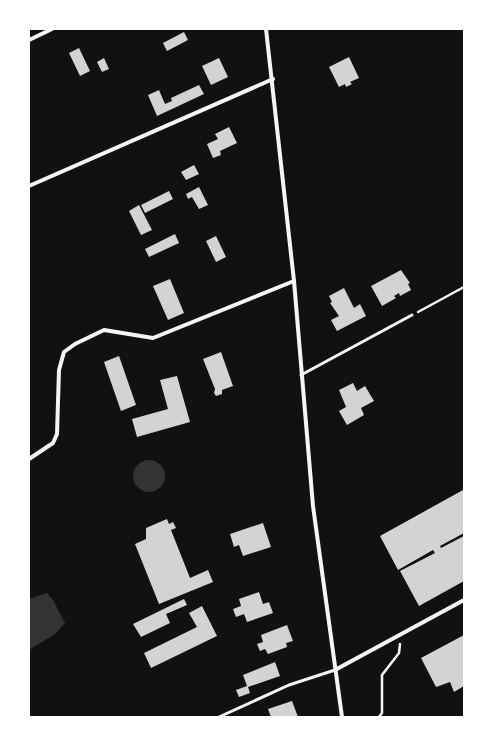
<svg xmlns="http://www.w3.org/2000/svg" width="493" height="746" viewBox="0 0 493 746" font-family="'PT Sans Narrow',sans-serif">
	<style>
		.water { fill: #333 }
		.building { fill: #d3d3d3 }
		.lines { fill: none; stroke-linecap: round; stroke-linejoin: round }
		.path { stroke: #f5f5f5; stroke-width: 2.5 }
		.service { stroke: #f5f5f5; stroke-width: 3 }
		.minor { stroke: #f5f5f5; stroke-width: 4 }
	</style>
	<rect width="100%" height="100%" fill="#111"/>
	<g class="water">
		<circle cx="149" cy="476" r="16"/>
		<path d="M47 593 53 600 65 623 55 634 29 650V599Z"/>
	</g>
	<g class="building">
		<path d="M184 32 188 40 167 51 163 43Z"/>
		<path d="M79 48 90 71 80 76 69 53Z"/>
		<path d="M349 57 359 78 350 82 352 84 346 87 345 84 339 87 329 67Z"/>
		<path d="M104 58 109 69 102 72 97 62Z"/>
		<path d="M219 58 228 77 211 85 202 66Z"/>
		<path d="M199 85 204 94 157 116 148 95 159 90 165 104 172 101 171 98Z"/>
		<path d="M229 127 237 143 220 151 221 155 213 158 207 144 218 139 215 134Z"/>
		<path d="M194 165 199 174 186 180 181 172Z"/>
		<path d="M199 187 208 205 199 209 192 197 188 199 186 194Z"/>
		<path d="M169 191 173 199 145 213 141 205Z"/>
		<path d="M139 205 152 230 141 235 129 211Z"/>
		<path d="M175 234 179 243 149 257 145 249Z"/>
		<path d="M216 236 226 257 216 262 206 241Z"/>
		<path d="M401 270 410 283 408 284 411 290 400 296 399 293 394 296 396 298 382 306 371 286Z"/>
		<path d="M170 279 184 313 168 320 153 286Z"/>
		<path d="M344 288 354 308 360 304 366 316 337 331 331 320 339 316 330 303 332 302 329 296Z"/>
		<path d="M221 352 233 386 222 390V394L216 396 214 393 215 389 203 359Z"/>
		<path d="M119 356 136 405 121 411 104 362Z"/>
		<path d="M177 376 190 422 137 437 132 419 168 409 160 380Z"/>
		<path d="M353 383 357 391 365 386 374 401 361 408 364 415 347 425 339 411 346 407 339 390Z"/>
		<path d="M463 490 464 533 440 546 441 548 464 536V581L419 606 400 571 435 553 433 550 398 570 380 536Z"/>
		<path d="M167 519 169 524 173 522 176 528 171 530 190 578 208 570 213 582 159 604 135 544 146 539V528Z"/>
		<path d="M263 523 271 547 243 556 239 545 234 547 230 534Z"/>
		<path d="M259 592 263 604 269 602 273 613 247 622 244 614 236 617 233 609 241 606 239 599Z"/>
		<path d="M184 599 187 605 166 614 170 623 141 637 133 624Z"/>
		<path d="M202 606 217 636 151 668 144 653 197 627 189 613Z"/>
		<path d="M287 625 293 641 286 643 287 647 268 654 265 649 260 651 257 644 263 642 261 635Z"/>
		<path d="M464 635V686L454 692 450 682 436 687 421 658Z"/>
		<path d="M275 662 280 676 248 687 250 693 239 697 236 690 247 686 243 675Z"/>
		<path d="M292 701 298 717H271L268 709Z"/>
	</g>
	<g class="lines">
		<g class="path">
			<path d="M418 312 464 287"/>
			<path d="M379 717 382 713V675L399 653 400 644"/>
		</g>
		<g class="service">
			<path d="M301 375 412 315"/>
			<path d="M219 717 289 685 335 670"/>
		</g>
		<g class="minor">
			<path d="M266 29 294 281 313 506 342 717"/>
			<path d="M29 40 52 29"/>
			<path d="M29 186 273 79"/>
			<path d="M29 459 53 443 57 434 59 370 64 352 75 344 104 330 153 338 294 281"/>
			<path d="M335 670 464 600"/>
		</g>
	</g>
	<rect width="493" height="746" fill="none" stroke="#ffffff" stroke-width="60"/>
</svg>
